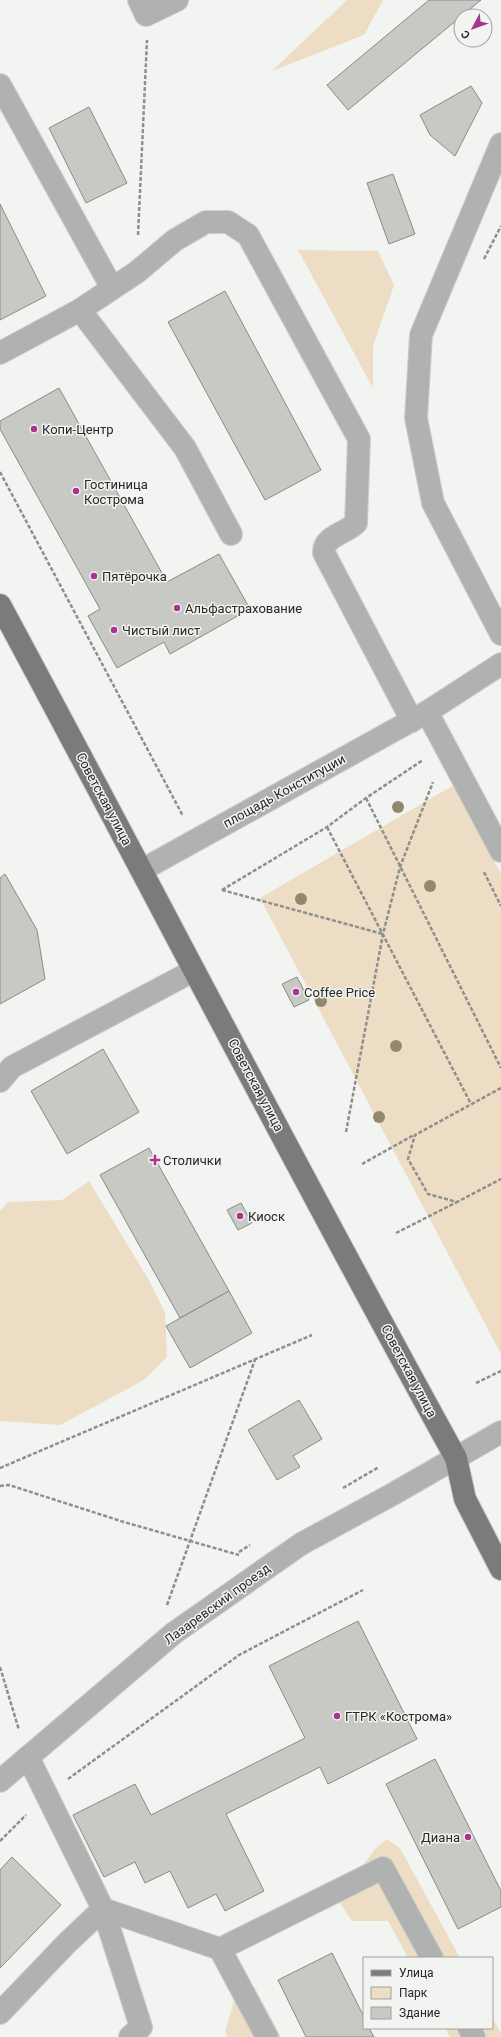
<svg xmlns="http://www.w3.org/2000/svg" width="501" height="2037" viewBox="0 0 501 2037" font-family="Roboto,sans-serif">
	<style>
		.green { fill: #edddc4 }
		.building { fill: #c8c8c5; stroke: #8a8a87 }
		.lines { fill: none; stroke-linecap: round; stroke-linejoin: round }
		.minor-casing { stroke: #cdcfcc; stroke-width: 24 }
		.major-casing { stroke: #cdcfcc; stroke-width: 24 }
		.path { stroke: #8e8f8d; stroke-width: 2.5; stroke-dasharray: 4 2; stroke-linecap: butt }
		.minor { stroke: #b0b2b2; stroke-width: 22 }
		.major { stroke: #797c7b; stroke-width: 22 }
		.tree { fill: #93876c }
		.poi-dot { fill: #a8358f; stroke: #f2f4f1; stroke-width: 1.5 }
		.labels { text-anchor: middle; dominant-baseline: central; stroke-width: 3; stroke-linejoin: round; paint-order: stroke }
		.poi-label { font-size: 13px; fill: #262726; stroke: #f2f4f1; text-anchor: start }
		.street-label { font-size: 13px; fill: #262726; stroke: #f2f4f1 }
	</style>
	<rect width="100%" height="100%" fill="#f2f4f1"/>
	<g class="green">
		<path d="M347 0H383L364 35 272 71Z"/>
		<path d="M298 250 378 251 394 285 373 346V388Z"/>
		<path d="M454 785 501 874V1354L260 898Z"/>
		<path d="M89 1181 150 1282 165 1313 167 1357 144 1380 60 1425 0 1421V1211L8 1202 62 1200Z"/>
		<path d="M387 1839 400 1848 460 1958H408L388 1921H352L338 1900 375 1849Z"/>
		<path d="M254 1986 281 2037H228L225 2032 234 2001Z"/>
		<path d="M492 2017 501 2033V2037H450L445 2028H492Z"/>
	</g>
	<g class="building">
		<path d="M429 0H481L348 110 327 85Z"/>
		<path d="M471 86 482 103 455 156 430 135 420 115Z"/>
		<path d="M89 107 127 183 86 203 49 128Z"/>
		<path d="M393 174 415 234 389 244 367 183Z"/>
		<path d="M0 204 46 296 0 320Z"/>
		<path d="M225 291 321 470 265 500 168 322Z"/>
		<path d="M59 388 167 582 219 554 250 609 170 654 164 642 117 668 88 616 100 609 0 429V421Z"/>
		<path d="M5 874 37 930 45 979 0 1004V878Z"/>
		<path d="M297 977 309 1000 294 1007 282 984Z"/>
		<path d="M103 1049 139 1112 67 1154 31 1091Z"/>
		<path d="M149 1148 229 1291 180 1318 100 1175Z"/>
		<path d="M241 1203 252 1223 238 1230 227 1210Z"/>
		<path d="M229 1291 252 1333 190 1368 166 1326Z"/>
		<path d="M299 1400 322 1439 293 1456 300 1467 277 1480 248 1430Z"/>
		<path d="M358 1621 417 1739 328 1784 320 1767 226 1814 264 1891 225 1911 216 1894 188 1908 170 1871 145 1883 135 1862 104 1877 73 1815 135 1784 151 1815 305 1738 269 1666Z"/>
		<path d="M435 1759 501 1891V1907L458 1929 386 1784Z"/>
		<path d="M12 1857 61 1905 0 1968V1870Z"/>
		<path d="M332 1953 364 2017V2028H369L374 2037H306L278 1980Z"/>
	</g>
	<g class="lines">
		<defs>
			<g id="minor">
				<path d="M139 0 146 15 177 0"/>
				<path d="M0 85 112 288"/>
				<path d="M501 144 421 335 416 418 433 503 501 634"/>
				<path d="M80 310 137 272 175 240 206 222H228L248 235 359 439 356 523C345 534 323 536 324 553L412 721"/>
				<path d="M0 353 80 310 185 448 231 534"/>
				<path d="M427 712 501 664"/>
				<path d="M142 870 427 712 501 851"/>
				<path d="M0 1081 12 1067 193 971"/>
				<path d="M28 1757 103 1909 220 1949 267 2037"/>
				<path d="M0 1781 174 1633 301 1544 393 1494 501 1432"/>
				<path d="M220 1949 383 1868 432 1958"/>
				<path d="M0 2013 67 1943 103 1909 141 2027 130 2037"/>
				<path d="M469 2028 474 2037"/>
			</g>
			<path id="major" d="M0 605C153 889 300 1176 456 1458L465 1499 501 1569"/>
		</defs>
		<use href="#minor" class="minor-casing"/>
		<use href="#major" class="major-casing"/>
		<g class="path">
			<path d="M138 235 147 40"/>
			<path d="M484 259 501 226"/>
			<path d="M0 472 183 816"/>
			<path d="M366 798 501 1068"/>
			<path d="M327 827 471 1104"/>
			<path d="M484 872 501 906"/>
			<path d="M222 890 327 827 366 798 423 760"/>
			<path d="M222 890 383 934"/>
			<path d="M501 1088 415 1135 408 1159 428 1194 457 1202 501 1179"/>
			<path d="M346 1132 383 934 400 867 433 782"/>
			<path d="M362 1164 414 1135"/>
			<path d="M396 1233 457 1202"/>
			<path d="M476 1383 501 1371"/>
			<path d="M0 1468 312 1335"/>
			<path d="M0 1486 9 1485 124 1522 239 1555"/>
			<path d="M343 1488 379 1467"/>
			<path d="M239 1552 250 1545"/>
			<path d="M167 1605 256 1357"/>
			<path d="M0 1667 19 1730"/>
			<path d="M68 1779 239 1655 363 1590"/>
			<path d="M0 1841 26 1815"/>
		</g>
		<use href="#minor" class="minor"/>
		<use href="#major" class="major"/>
	</g>
	<g class="tree">
		<circle cx="398" cy="807" r="6"/>
		<circle cx="430" cy="886" r="6"/>
		<circle cx="301" cy="899" r="6"/>
		<circle cx="321" cy="1001" r="6"/>
		<circle cx="396" cy="1046" r="6"/>
		<circle cx="379" cy="1117" r="6"/>
	</g>
	<g class="poi-dot">
		<circle cx="34" cy="429" r="4"/>
		<circle cx="76" cy="491" r="4"/>
		<circle cx="94" cy="576" r="4"/>
		<circle cx="177" cy="608" r="4"/>
		<circle cx="114" cy="630" r="4"/>
		<circle cx="296" cy="992" r="4"/>
		<path d="M153 1154h4v4h4v4h-4v4h-4v-4h-4v-4h4z"/>
		<circle cx="240" cy="1216" r="4"/>
		<circle cx="337" cy="1716" r="4"/>
		<circle cx="468" cy="1837" r="4"/>
	</g>
	<g class="labels">
		<g class="poi-label">
			<text x="42" y="429">Копи-Центр</text>
			<text x="84" y="484">Гостиница<tspan x="84" dy="15">Кострома</tspan></text>
			<text x="102" y="576">Пятёрочка</text>
			<text x="185" y="608">Альфастрахование</text>
			<text x="122" y="630">Чистый лист</text>
			<text x="304" y="992">Coffee Price</text>
			<text x="163" y="1160">Столички</text>
			<text x="248" y="1216">Киоск</text>
			<text x="345" y="1716">ГТРК «Кострома»</text>
			<text x="460" y="1837" text-anchor="end">Диана</text>
		</g>
		<g class="street-label">
			<text transform="translate(284 791) rotate(-29)">площадь Конституции</text>
			<text transform="translate(104 799) rotate(62)">Советская улица</text>
			<text transform="translate(256 1085) rotate(62)">Советская улица</text>
			<text transform="translate(409 1371) rotate(62)">Советская улица</text>
			<text transform="translate(217 1604) rotate(-36)">Лазаревский проезд</text>
		</g>
	</g>
	<rect x="363" y="1957" width="130" height="72" fill="#f2f4f1" stroke="#a0a2a0"/>
	<rect x="371" y="1970" width="20" height="6" fill="#797c7b" stroke="#a0a2a0"/>
	<text x="399" y="1977" font-size="12" fill="#262726">Улица</text>
	<rect x="371" y="1987" width="20" height="12" fill="#edddc4" stroke="#a0a2a0"/>
	<text x="399" y="1997" font-size="12" fill="#262726">Парк</text>
	<rect x="371" y="2007" width="20" height="12" fill="#c8c8c5" stroke="#a0a2a0"/>
	<text x="399" y="2017" font-size="12" fill="#262726">Здание</text>
	<g transform="translate(473 28) rotate(229)"><circle r="19" fill="#f2f4f1" stroke="#a0a2a0"/>
	<path d="M0-3L7 15L0 10L-7 15Z" fill="#a8358f"/>
	<text y="-6" font-size="11" font-weight="bold" text-anchor="middle" fill="#262726">С</text>
	</g>
</svg>
